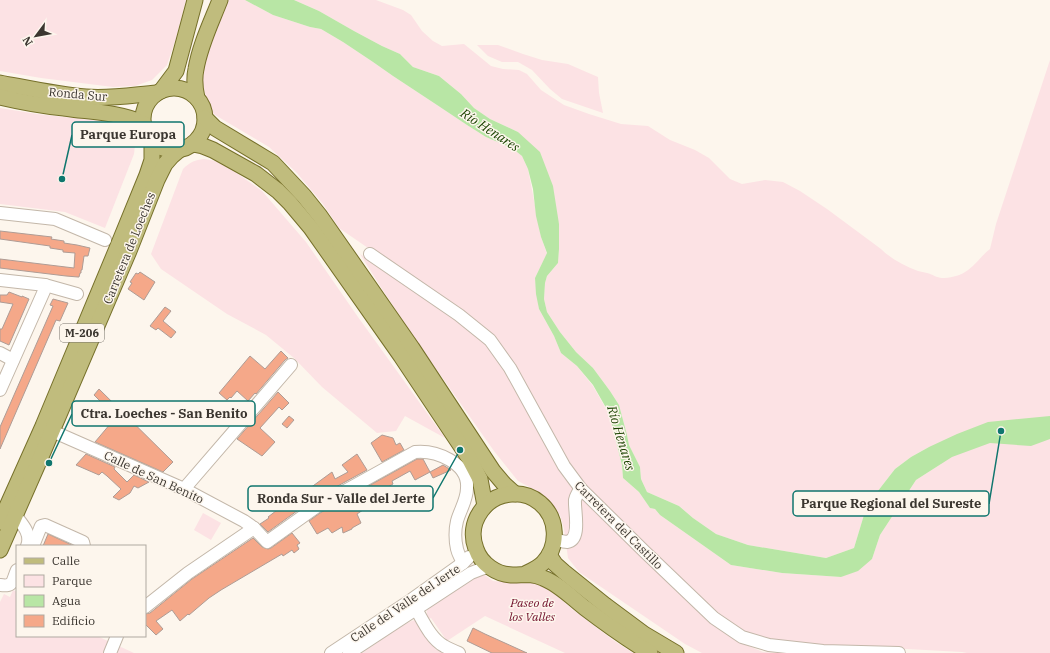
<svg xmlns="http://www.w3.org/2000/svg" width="1050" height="653" viewBox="0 0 1050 653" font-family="'IBM Plex Serif',serif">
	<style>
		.green { fill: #fce2e4 }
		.water { fill: #b8e6a5 }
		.building { fill: #f5a889; stroke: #ae9c95 }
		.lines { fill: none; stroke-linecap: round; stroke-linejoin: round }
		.minor-casing { stroke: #c3b7a9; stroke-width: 14 }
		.major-casing { stroke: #76702a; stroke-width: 17 }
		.minor { stroke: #fff; stroke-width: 12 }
		.major { stroke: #c0bc7d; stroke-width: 15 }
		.labels { text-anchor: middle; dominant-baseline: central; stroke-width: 3; stroke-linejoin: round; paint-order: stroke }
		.shield { fill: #fdf6ed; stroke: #757069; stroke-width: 1 }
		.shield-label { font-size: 11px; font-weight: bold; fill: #3b3630 }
		.street-label { font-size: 12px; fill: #3b3630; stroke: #fdf6ed }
		.park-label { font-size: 12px; font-style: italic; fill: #710f2a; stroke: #fdf6ed }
		.water-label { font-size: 13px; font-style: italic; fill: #1a4300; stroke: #fdf6ed }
		.leader { fill: none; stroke: #0f766e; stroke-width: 1.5 }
		.callout-dot { fill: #0f766e; stroke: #fdf6ed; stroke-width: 1.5 }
		.callout { fill: #fdf6ed; stroke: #0f766e; stroke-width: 1.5 }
		.callout-label { font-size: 13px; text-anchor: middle; font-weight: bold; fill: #3b3630 }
	</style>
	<rect width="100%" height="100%" fill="#fdf6ed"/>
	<g class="green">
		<path d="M0 0H186L176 38 167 65 152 80 135 86 113 87 41 78 0 71Z"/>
		<path d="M220 0H245L273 15 310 27 321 29 343 42 373 62 393 76 437 105 467 125 486 137 512 148 522 156 528 169 541 237 547 254 535 278 539 309 554 336 561 353 577 366 593 386 609 414 622 465 623 478 639 492 650 508 655 509 660 515 731 565 782 573 841 577 872 559 880 535 916 480 941 464 929 447 911 457 895 469 867 505 854 548 826 558 748 545 716 534 693 518 679 506 647 492 641 479 640 467 629 445 627 435 619 405 610 391 593 368 576 352 560 332 547 312 544 299 545 283 547 276 558 263 559 249V224L518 132 490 119 474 108 461 94 439 76 413 67 400 54 382 46 354 31 319 11 294 0H376L403 10 411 15 422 31 433 41 442 46 464 44 491 66 503 69 519 70 527 74 541 90 564 105 589 114 621 124 648 126 670 140 695 150 709 158 730 179 742 184 765 180 783 182 800 191 827 209 881 249C891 259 905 266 918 271 921 272 924 272 927 273 932 274 937 278 942 278 949 278 959 276 965 272 975 266 981 256 990 249L996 224 1050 60V653H967L962 652 907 649H875L819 647 753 637 717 614 608 511 570 468 511 361 416 281 339 228 323 204 296 172 269 147 210 112 205 94 202 78 206 55Z"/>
		<path d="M477 45H498L523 54 542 60 568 64 591 74 598 77 599 93 603 113 562 99 550 89 532 70 518 62H502L488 56Z"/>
		<path d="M0 108 37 114 110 122 122 125 132 131 136 137 134 154 105 228 65 212 0 204Z"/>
		<path d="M204 159 216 161 231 169 262 191 306 242 358 317 445 438 405 416 396 431 377 433 322 387 294 358 266 335 227 314 161 269 151 254 183 169C190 162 195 160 204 159Z"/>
		<path d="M360 254 455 319 481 339 497 356 564 478 673 588 712 624 739 642 763 652 778 653H702L685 644 579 572 568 558 564 529 560 515 537 491 518 481 494 451 415 339 382 289Z"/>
		<path d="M203 513 221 523 211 540 194 530Z"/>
		<path d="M482 573 493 581 505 582 539 583 548 588 572 609 613 640 633 653H565L485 616 447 641 431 618 428 619C425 613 427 609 431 604Z"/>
		<path d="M13 590 17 592 16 599 17 600V636H97L134 653H0V602L4 594 10 597Z"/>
		<path d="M415 620 420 623 434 643 435 649 443 653H362C372 647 406 621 415 620Z"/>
	</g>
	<path class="water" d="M245 0H294L319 11 354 31 382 46 400 54 413 67 439 76 461 94 474 108 490 119 518 132 540 152 553 186 559 224V249L558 263 547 276 545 283 544 299 547 312 560 332 576 352 593 368 610 391 619 405 627 435 629 445 640 467 641 479 647 492 679 506 693 518 716 534 748 545 826 558 854 548 867 505 895 469 911 457 929 447 957 434 988 422 1050 416V439L1031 446 990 443 952 457 916 480 880 535 872 559 858 571 841 577 782 573 731 565 660 515 655 509 650 508 639 492 623 478 622 465 609 413 593 385 577 366 561 353 554 336 539 309 536 294 535 278 547 253 541 237 536 216 533 189 528 169 522 156 512 148 486 137 467 125 437 105 393 76 373 62 343 42 321 29 310 27 273 15Z"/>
	<g class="building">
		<path d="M0 231 52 237 51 239 64 241V243L77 245 90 248 88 256H84L82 270H81V273H80L79 277H78L66 276 0 268V259L74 268 75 253 63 252V250L50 248V246L0 239Z"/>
		<path d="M140 272 155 282 144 300 128 289 132 283 130 282 136 273 138 274Z"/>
		<path d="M9 292 22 297V296L29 299 9 345 0 341V329H2L13 304 0 302V295H7Z"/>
		<path d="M53 299 68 303 60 321 56 320 0 449V427L53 306 50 305Z"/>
		<path d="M165 307 171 311 163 321 176 332 171 338 158 328 156 330 150 326Z"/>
		<path d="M281 351 288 358 285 360 256 394 255 393 248 401 237 391 231 398 230 397 227 400 219 393 250 356 265 369Z"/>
		<path d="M99 389 173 462 163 472 95 442 116 417 94 395Z"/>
		<path d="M278 392 289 403 282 410 279 407 260 428 275 442 262 456 237 439Z"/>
		<path d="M289 416 294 420 287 428 282 424Z"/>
		<path d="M382 435 393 438 396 445 400 443 404 450 382 462 371 443Z"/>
		<path d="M86 454 115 467 114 469 127 482 134 475 149 482 138 488 134 486 130 493 119 500 113 497 121 489 107 476 102 472 99 475 76 465Z"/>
		<path d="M357 454 367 470 312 500 268 532 260 524 269 518 268 517 297 495 298 496 306 491 332 472 335 479 348 472 342 465Z"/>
		<path d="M417 459H423L430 472 415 480 410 471 392 481 393 484 381 491 384 496 357 514 361 523 352 528V529L343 533 342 527 332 533 328 528 317 534 309 521 320 513Z"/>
		<path d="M443 465 451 470 433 478 430 472Z"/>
		<path d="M292 533 300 543 297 545 299 549 294 553 292 550 283 556 282 554 221 590 209 598 189 615 188 614 180 621 172 610 156 621 163 629 156 635 145 624V614L150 613 192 579 253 538 262 547 268 549 271 548Z"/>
		<path d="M48 534 74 546H43Z"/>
		<path d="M473 628 485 634 527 653H492L467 641Z"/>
	</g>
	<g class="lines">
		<defs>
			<g id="minor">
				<path d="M0 213 55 219 105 240"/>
				<path d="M370 254 459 315 490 340 510 368 564 466 581 489 645 552 714 618 742 637 769 645 823 651 899 653"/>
				<path d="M0 280 45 285 77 294"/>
				<path d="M0 353 13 360"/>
				<path d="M0 390 44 291 45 285"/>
				<path d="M52 431 184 489 244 521 254 528 267 542 316 507 415 452C436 450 469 463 467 488 467 500 460 510 457 521 455 529 455 541 457 549 458 554 461 558 463 563"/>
				<path d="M184 489 291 365"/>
				<path d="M15 515C22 524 32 534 27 546"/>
				<path d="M554 539C558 540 563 542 567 542 582 540 574 510 575 500 576 496 578 492 581 489"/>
				<path d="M33 546 41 526 45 525 83 542 84 546"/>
				<path d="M0 585C14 587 12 581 17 570"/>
				<path d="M145 607 188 573 254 528"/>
				<path d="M416 609C423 621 431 639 444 646 449 649 454 651 459 653"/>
				<path d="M110 653 117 636"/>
				<path d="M331 653 411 600 463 563 469 557"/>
				<path d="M349 653 471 573 489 566"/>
			</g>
			<g id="major">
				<path d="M0 83C27 88 58 95 86 97 110 99 133 95 157 93"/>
				<circle cx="174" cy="119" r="31"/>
				<path d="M161 91 176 71 195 0"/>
				<path d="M0 97C21 102 43 106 64 108 91 112 118 112 143 123"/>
				<path d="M197 98C195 89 194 78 196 69 200 45 211 23 220 0"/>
				<path d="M205 118 215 128 273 163 304 196 320 216 412 348 493 471 504 484 515 494"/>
				<path d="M193 144 203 146 213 150 256 174 278 191 290 203 311 228 401 356 469 458 480 479 485 506"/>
				<path d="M0 522 43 426 118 246 147 175 152 160V141"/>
				<path d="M0 550 40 459 129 251 157 180 165 164 172 156 179 150"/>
				<path d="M549 555 555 564 564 572 605 605 644 634 676 653"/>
				<path d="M525 574C531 571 538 568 543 563 559 546 558 518 540 503 522 488 494 492 481 511 473 522 471 536 476 549 481 564 497 575 513 575 525 575 531 573 543 578 559 584 572 598 585 608 606 624 627 639 650 653"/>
			</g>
		</defs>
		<use href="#minor" class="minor-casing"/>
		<use href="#major" class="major-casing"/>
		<use href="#minor" class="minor"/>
		<use href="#major" class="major"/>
	</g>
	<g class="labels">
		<rect class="shield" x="60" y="324" width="44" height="18" rx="3"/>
		<g class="shield-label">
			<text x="82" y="333">M-206</text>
		</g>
		<g class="street-label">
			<text transform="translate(78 94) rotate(5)">Ronda Sur</text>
			<text transform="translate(129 248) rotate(-68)">Carretera de Loeches</text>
			<text transform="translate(154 477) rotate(25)">Calle de San Benito</text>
			<text transform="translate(619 525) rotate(45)">Carretera del Castillo</text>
			<text transform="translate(405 603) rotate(-34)">Calle del Valle del Jerte</text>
		</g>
		<g class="park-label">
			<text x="532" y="602">Paseo de<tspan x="532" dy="14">los Valles</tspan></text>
		</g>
		<g class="water-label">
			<text transform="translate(490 130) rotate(33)">Río Henares</text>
			<text transform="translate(621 438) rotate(73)">Río Henares</text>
		</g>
	</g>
	<path class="leader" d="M62 179L72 135M49 463L72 414M460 450L433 498M1001 431L989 504"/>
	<g class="callout-dot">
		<circle cx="62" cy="179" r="4"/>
		<circle cx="49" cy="463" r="4"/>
		<circle cx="460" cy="450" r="4"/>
		<circle cx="1001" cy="431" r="4"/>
	</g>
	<g class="callout">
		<rect x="72" y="122" width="112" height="25" rx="4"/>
		<rect x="72" y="401" width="183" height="25" rx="4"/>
		<rect x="248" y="486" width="185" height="25" rx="4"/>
		<rect x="793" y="491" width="196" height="25" rx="4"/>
	</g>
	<g class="callout-label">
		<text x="128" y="139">Parque Europa</text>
		<text x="164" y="418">Ctra. Loeches - San Benito</text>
		<text x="341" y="503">Ronda Sur - Valle del Jerte</text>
		<text x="891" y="508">Parque Regional del Sureste</text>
	</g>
	<rect x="16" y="545" width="130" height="92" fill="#fdf6ed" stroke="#afa9a1"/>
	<rect x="24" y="558" width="20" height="6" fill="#c0bc7d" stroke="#afa9a1"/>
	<text x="52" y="565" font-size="12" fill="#3b3630">Calle</text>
	<rect x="24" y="575" width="20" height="12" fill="#fce2e4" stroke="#afa9a1"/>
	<text x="52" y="585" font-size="12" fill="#3b3630">Parque</text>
	<rect x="24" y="595" width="20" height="12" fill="#b8e6a5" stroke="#afa9a1"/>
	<text x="52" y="605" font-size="12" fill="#3b3630">Agua</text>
	<rect x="24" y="615" width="20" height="12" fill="#f5a889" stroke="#afa9a1"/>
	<text x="52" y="625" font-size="12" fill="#3b3630">Edificio</text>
	<g transform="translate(36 36) rotate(238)" stroke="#fdf6ed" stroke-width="3" paint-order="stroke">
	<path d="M0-3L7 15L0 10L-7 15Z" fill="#3b3630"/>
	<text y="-6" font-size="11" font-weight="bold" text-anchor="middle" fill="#3b3630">N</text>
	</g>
</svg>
